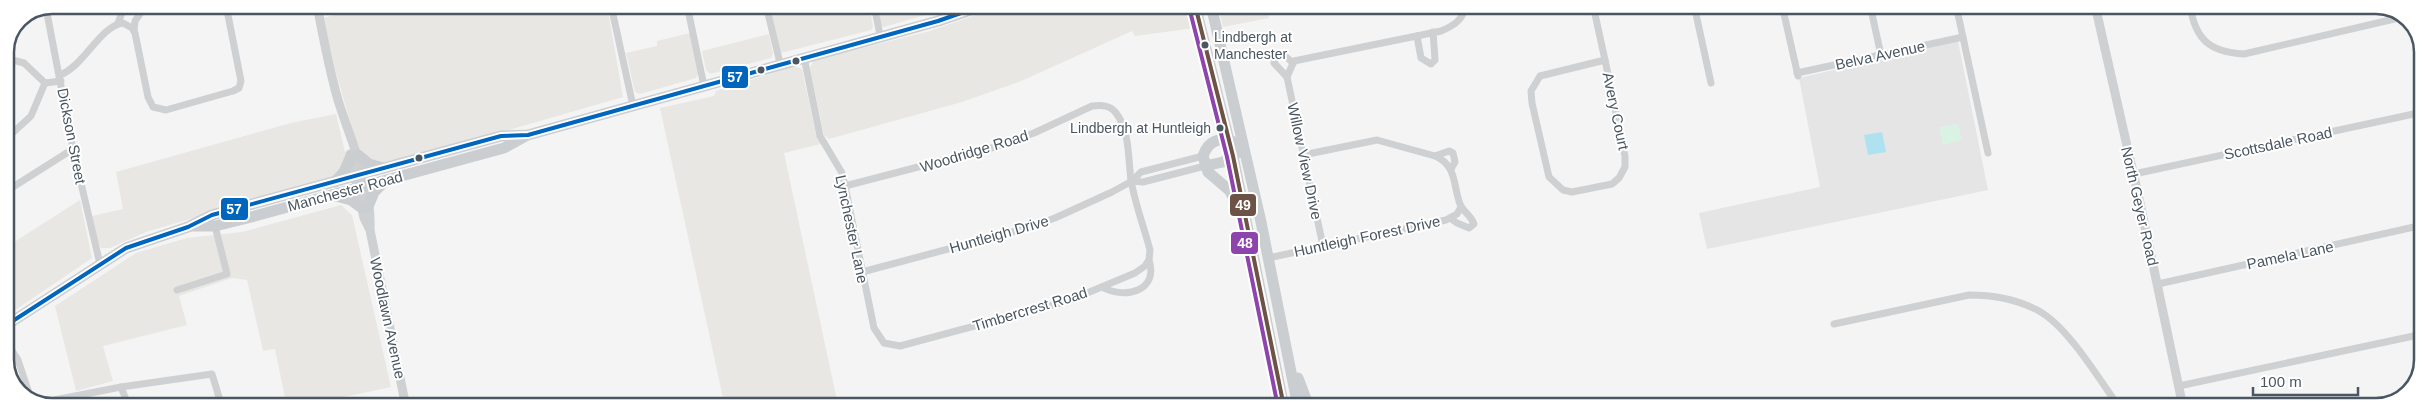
<svg xmlns="http://www.w3.org/2000/svg" width="2428" height="412" viewBox="0 0 2428 412" font-family="Helvetica,sans-serif">
	<style>
		.commercial { fill: #e8e7e3 }
		.education { fill: #e6e5e6 }
		.green { fill: #d9f2e3 }
		.water { fill: #aee2f0 }
		.lines { fill: none; stroke-linecap: round; stroke-linejoin: round }
		.minor { stroke: #ced0d2; stroke-width: 7 }
		.tertiary { stroke: #ced0d2; stroke-width: 9 }
		.primary { stroke: #caced1; stroke-width: 11 }
		.bus-1-casing { stroke: #fff; stroke-width: 8 }
		.bus-2-casing { stroke: #fff; stroke-width: 8 }
		.bus-3-casing { stroke: #fff; stroke-width: 8 }
		.bus-1 { stroke: #0065bd; stroke-width: 4 }
		.bus-2 { stroke: #6c5345; stroke-width: 4 }
		.bus-3 { stroke: #8e44ad; stroke-width: 4 }
		.bus-dot { fill: #4a5661; stroke: #fff; stroke-width: 2 }
		.labels { text-anchor: middle; dominant-baseline: central; stroke-width: 4; stroke-linejoin: round; paint-order: stroke }
		.bus-label { font-size: 14px; fill: #4a5661; stroke: #fff; text-anchor: start }
		.street-label { font-size: 15px; fill: #4a5661; stroke: #fff }
		.rim { fill: none; stroke: #4a5661; stroke-width: 2.5 }
		.line-badge { stroke: #fff; stroke-width: 2 }
		.badge-label { font-size: 14px; text-anchor: middle; font-weight: bold; fill: #fff }
	</style>
	<rect width="100%" height="100%" fill="#f4f4f4"/>
	<g class="commercial">
		<path d="M372 5H607L623 97 474 140 379 164 360 152 357 145 336 73 323 18Z"/>
		<path d="M776 5H869L873 27 871 30 781 53 769 7Z"/>
		<path d="M877 5H959L884 27 881 26Z"/>
		<path d="M1004 5H1190L1195 28 1135 36 1132 31 1019 82 962 102 829 139 824 135 811 74 810 67 814 60 930 31Z"/>
		<path d="M1218 5H1266L1269 18 1223 27Z"/>
		<path d="M690 33 698 74 696 78 640 94 635 92 626 53 657 46V41Z"/>
		<path d="M769 34 773 54 771 58 710 74 706 70 702 51Z"/>
		<path d="M795 66 802 69 816 135 821 144 784 153 838 405 725 407 660 108 714 96 716 91Z"/>
		<path d="M336 114 347 160 336 176 146 232 110 248H101L98 242 92 216 123 209 116 172 291 123Z"/>
		<path d="M80 200 92 258 5 317V248Z"/>
		<path d="M341 205 352 215 391 387 297 407H287L275 349 263 351 247 280 232 278 179 296 187 325 103 346 113 381 76 391 55 306 136 253 187 238 242 232Z"/>
	</g>
	<path class="education" d="M1958 41 1988 190 1707 249 1699 213 1820 187 1799 78Z"/>
	<path class="green" d="M1958 124 1962 140 1943 145 1939 127Z"/>
	<path class="water" d="M1882 132 1886 152 1868 155 1864 135Z"/>
	<g class="lines">
		<g class="minor">
			<path d="M611 5 633 106"/>
			<path d="M687 5 704 86"/>
			<path d="M766 5 780 63"/>
			<path d="M874 5 880 35"/>
			<path d="M1593 5 1605 60"/>
			<path d="M1694 5 1711 83"/>
			<path d="M1782 5 1798 76"/>
			<path d="M1870 5 1881 55"/>
			<path d="M1956 5 1988 153"/>
			<path d="M2190 5C2195 40 2210 52 2244 54L2403 17 2410 21"/>
			<path d="M46 8 73 149 100 264"/>
			<path d="M118 23 125 5"/>
			<path d="M134 31 135 21 142 11 141 5"/>
			<path d="M1417 36 1421 58 1431 64 1435 60 1433 32"/>
			<path d="M804 57 820 136 842 173 845 186 874 328 884 343 900 346 1068 301 1135 273 1145 266 1149 260 1150 250C1144 227 1135 204 1131 180 1128 159 1130 131 1116 113 1110 105 1102 105 1092 106L1034 133 995 147 845 186"/>
			<path d="M5 58 24 63 45 83"/>
			<path d="M1605 60 1625 156V167L1619 178 1612 184 1572 192 1563 190 1549 177 1532 103 1531 91 1540 76Z"/>
			<path d="M1797 73 1963 37"/>
			<path d="M60 75C84 66 100 26 123 23L132 28 135 33 148 97 153 107 166 110 233 91 239 88 241 81 226 5"/>
			<path d="M1287 77 1274 63 1275 58 1284 55 1293 63"/>
			<path d="M45 83 61 81"/>
			<path d="M5 140 31 116 45 83"/>
			<path d="M1303 155 1377 140 1435 156C1457 165 1453 186 1460 204 1463 212 1471 215 1474 224L1469 228 1457 223 1450 218"/>
			<path d="M1435 156 1449 151 1453 153 1455 162 1451 169"/>
			<path d="M2134 174 2423 112"/>
			<path d="M1132 181 1143 182 1205 166"/>
			<path d="M5 192 73 149"/>
			<path d="M1323 246 1287 77 1294 61 1441 31C1453 26 1464 20 1465 5"/>
			<path d="M1268 258 1446 220 1457 214 1461 207"/>
			<path d="M862 272 1027 228 1055 218 1112 192 1132 181 1141 172 1203 156"/>
			<path d="M2158 284 2423 225"/>
			<path d="M1102 287C1125 300 1159 291 1149 260"/>
			<path d="M177 290 227 274 215 226"/>
			<path d="M1834 324 1969 295C1993 295 2017 299 2039 311 2068 327 2099 379 2119 407"/>
			<path d="M5 340 18 360 31 399"/>
			<path d="M2179 386 2423 334"/>
			<path d="M121 387 129 407"/>
			<path d="M39 403 121 387 212 374 222 407"/>
		</g>
		<g class="tertiary">
			<path d="M317 5C323 36 329 69 338 100 351 142 372 184 370 230L406 407"/>
			<path d="M2095 5 2140 203 2183 407"/>
			<path d="M350 154 364 218 369 228"/>
		</g>
		<g class="primary">
			<path d="M1195 5 1233 156 1284 407"/>
			<path d="M1211 5 1261 222 1298 407"/>
			<path d="M1235 142C1220 136 1208 141 1203 156L1208 172 1229 190 1241 210"/>
			<path d="M358 155 369 164 383 168"/>
			<path d="M1205 166 1223 162 1239 152"/>
			<path d="M335 182 344 172 351 156"/>
			<path d="M332 195 351 200 362 208"/>
			<path d="M368 207 374 192 385 181"/>
			<path d="M193 226H215L255 216 504 148 524 137"/>
			<path d="M5 326 126 248 188 227 212 215 501 136 528 135 938 21 985 5"/>
			<path d="M1298 378 1309 407"/>
		</g>
		<defs>
			<path id="bus-1" d="M5 326 126 248 188 227 212 215 501 136 528 135 938 21 984 5"/>
			<path id="bus-2" d="M1195 5 1233 156 1284 407"/>
			<path id="bus-3" d="M1189 7 1227 157 1278 407"/>
		</defs>
		<use href="#bus-1" class="bus-1-casing"/>
		<use href="#bus-2" class="bus-2-casing"/>
		<use href="#bus-3" class="bus-3-casing"/>
		<use href="#bus-1" class="bus-1"/>
		<use href="#bus-2" class="bus-2"/>
		<use href="#bus-3" class="bus-3"/>
	</g>
	<g class="bus-dot">
		<circle cx="1205" cy="45" r="4.5"/>
		<circle cx="796" cy="61" r="4.5"/>
		<circle cx="761" cy="70" r="4.5"/>
		<circle cx="1220" cy="128" r="4.5"/>
		<circle cx="419" cy="158" r="4.5"/>
	</g>
	<g class="labels">
		<g class="bus-label">
			<text x="1214" y="37">Lindbergh at<tspan x="1214" dy="17">Manchester</tspan></text>
			<text x="1211" y="128" text-anchor="end">Lindbergh at Huntleigh</text>
		</g>
		<g class="street-label">
			<text transform="translate(1880 55) rotate(-12)">Belva Avenue</text>
			<text transform="translate(1616 111) rotate(78)">Avery Court</text>
			<text transform="translate(72 136) rotate(79)">Dickson Street</text>
			<text transform="translate(2278 143) rotate(-12)">Scottsdale Road</text>
			<text transform="translate(974 151) rotate(-17)">Woodridge Road</text>
			<text transform="translate(1305 161) rotate(78)">Willow View Drive</text>
			<text transform="translate(345 191) rotate(-15)">Manchester Road</text>
			<text transform="translate(2140 206) rotate(77)">North Geyer Road</text>
			<text transform="translate(852 229) rotate(78)">Lynchester Lane</text>
			<text transform="translate(999 234) rotate(-16)">Huntleigh Drive</text>
			<text transform="translate(1367 236) rotate(-12)">Huntleigh Forest Drive</text>
			<text transform="translate(2290 255) rotate(-12)">Pamela Lane</text>
			<text transform="translate(1030 309) rotate(-17)">Timbercrest Road</text>
			<text transform="translate(388 318) rotate(78)">Woodlawn Avenue</text>
		</g>
	</g>
	<path d="M0 0H2428V412H0ZM52 14H2376A38 38 0 0 1 2414 52V360A38 38 0 0 1 2376 398H52A38 38 0 0 1 14 360V52A38 38 0 0 1 52 14Z" fill="#fff" fill-rule="evenodd"/>
	<path class="rim" d="M52 14H2376A38 38 0 0 1 2414 52V360A38 38 0 0 1 2376 398H52A38 38 0 0 1 14 360V52A38 38 0 0 1 52 14Z"/>
	<g class="line-badge">
		<rect x="721" y="65" width="28" height="24" rx="5" fill="#0065bd"/>
		<rect x="1229" y="193" width="28" height="24" rx="5" fill="#6c5345"/>
		<rect x="220" y="197" width="29" height="24" rx="5" fill="#0065bd"/>
		<rect x="1230" y="231" width="29" height="24" rx="5" fill="#8e44ad"/>
	</g>
	<g class="badge-label">
		<text x="735" y="82">57</text>
		<text x="1243" y="210">49</text>
		<text x="234" y="214">57</text>
		<text x="1245" y="248">48</text>
	</g>
	<path d="M2253 387v8h105v-8" fill="none" stroke="#4a5661" stroke-width="2.5"/>
	<text x="2260" y="387" font-size="15" fill="#4a5661" stroke="#ffffff" stroke-width="4" paint-order="stroke">100 m</text>
</svg>
